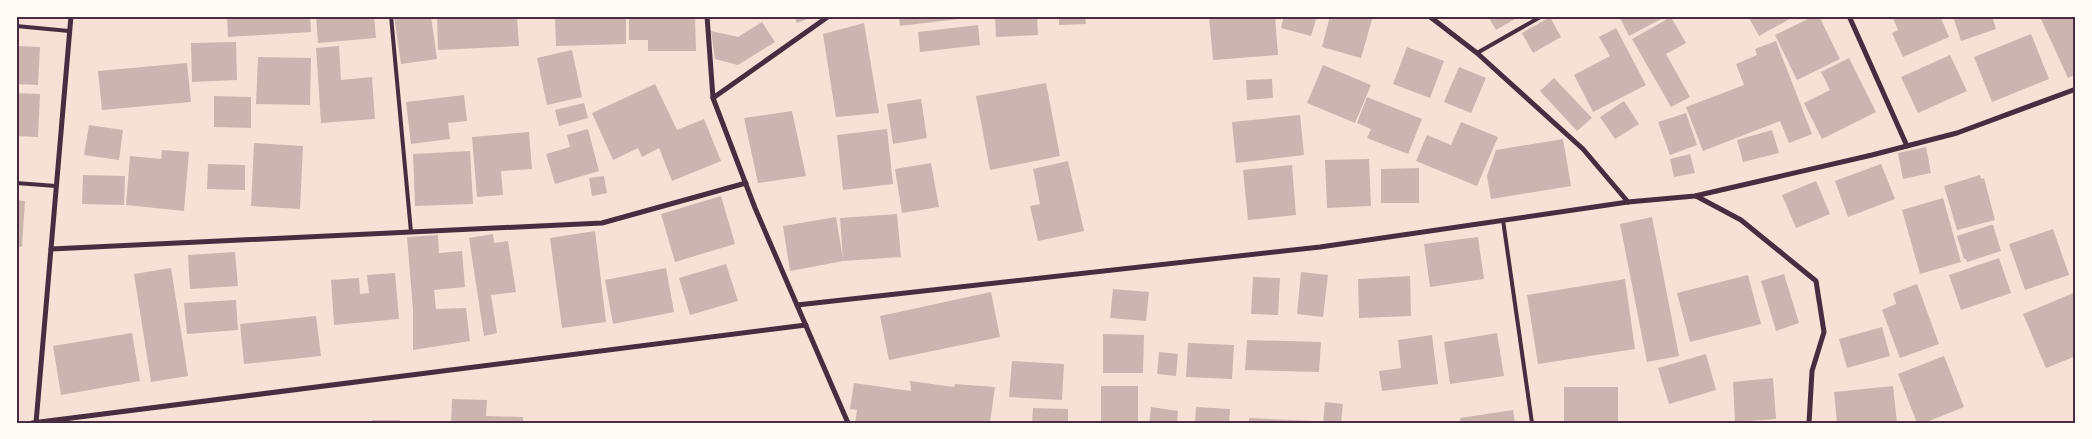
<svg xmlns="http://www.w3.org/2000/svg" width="2092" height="439" viewBox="0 0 2092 439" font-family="Roboto,sans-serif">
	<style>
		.building { fill: #ccb4b1 }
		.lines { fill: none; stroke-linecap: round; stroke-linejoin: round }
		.service { stroke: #4a2c40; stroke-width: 4 }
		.minor { stroke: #4a2c40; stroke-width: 5 }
		.neatline { fill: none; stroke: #4a2c40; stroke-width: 2 }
	</style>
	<rect width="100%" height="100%" fill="#f7e1d7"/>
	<g class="building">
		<path d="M227 16H310L311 32 228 37Z"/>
		<path d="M316 16H374L376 38 318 43Z"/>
		<path d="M394 16H431L437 59 401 64Z"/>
		<path d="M437 16H517L519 46 438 50Z"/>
		<path d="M555 16H626V44L556 46Z"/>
		<path d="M629 16H695L696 51H648V40H629Z"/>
		<path d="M794 16H815L797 23Z"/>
		<path d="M899 16H958V19L900 26Z"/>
		<path d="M995 16H1037L1038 35 996 37Z"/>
		<path d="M1059 16H1085L1086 24 1059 25Z"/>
		<path d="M1209 16H1275L1278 55 1213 60Z"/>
		<path d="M1284 16H1317L1311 36 1281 28Z"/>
		<path d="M1330 16H1373L1361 58 1322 47Z"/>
		<path d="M1488 16H1520L1496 30Z"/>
		<path d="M1619 16H1667L1629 36Z"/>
		<path d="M1748 16H1795L1759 36Z"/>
		<path d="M1814 16H1819L1840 59 1797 80 1775 35Z"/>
		<path d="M1892 16H1940L1949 37 1903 57 1892 33 1898 30Z"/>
		<path d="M1953 16H1992L1996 29 1961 41Z"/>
		<path d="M2048 16 2076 18V74L2068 78 2041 19Z"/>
		<path d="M1550 17 1561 37 1533 53 1522 33Z"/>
		<path d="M1671 17 1686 43 1666 54 1690 97 1671 107 1632 39Z"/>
		<path d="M762 22 775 42 738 65 715 59 711 31 738 37Z"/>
		<path d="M864 23 879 113 836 117 823 34Z"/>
		<path d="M978 25 980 45 920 52 918 32Z"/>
		<path d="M1616 28 1646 85 1593 112 1574 75 1610 56 1599 37Z"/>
		<path d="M2031 34 2049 79 1992 102 1974 57Z"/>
		<path d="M1776 41 1812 134 1789 143 1780 121 1703 151 1686 107 1744 85 1736 64 1757 55 1755 49Z"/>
		<path d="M236 42 237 80 192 82 191 43Z"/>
		<path d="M16 46 40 47 38 85 16 84Z"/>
		<path d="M339 46 341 80 372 77 375 119 321 123 316 48Z"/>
		<path d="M1407 47 1444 61 1430 98 1393 84Z"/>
		<path d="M572 50 582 97 547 105 537 58Z"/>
		<path d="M1950 55 1967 91 1918 113 1901 77Z"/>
		<path d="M258 57 311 58 310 105 256 104Z"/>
		<path d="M1849 58 1876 112 1822 139 1804 103 1830 90 1821 72Z"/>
		<path d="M187 63 191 102 102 110 98 71Z"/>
		<path d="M1323 65 1371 85 1355 123 1307 103Z"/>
		<path d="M1459 67 1486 78 1471 113 1444 102Z"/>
		<path d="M1554 78 1592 118 1577 131 1540 91Z"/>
		<path d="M1272 79 1273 98 1247 100 1246 80Z"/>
		<path d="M1046 83 1060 156 990 170 976 96Z"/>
		<path d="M655 84 677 130 704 119 721 161 672 181 659 148 642 157 638 148 613 160 592 113Z"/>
		<path d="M16 93 40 94 38 137 16 136Z"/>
		<path d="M464 95 467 121 448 123 450 139 411 144 406 102Z"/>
		<path d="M214 96 251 97V128L214 127Z"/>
		<path d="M1367 97 1422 119 1408 154 1367 138 1371 129 1357 123Z"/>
		<path d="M921 99 927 138 893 144 887 104Z"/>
		<path d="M1624 101 1639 124 1615 139 1600 117Z"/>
		<path d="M584 103 588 118 559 126 555 110Z"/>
		<path d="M792 111 806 176 758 183 744 118Z"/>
		<path d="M1686 113 1697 145 1670 155 1658 122Z"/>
		<path d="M1300 115 1304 155 1236 163 1232 122Z"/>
		<path d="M1461 122 1498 137 1477 186 1416 161 1427 135 1451 145Z"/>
		<path d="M89 125 123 130 119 160 84 155Z"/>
		<path d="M588 129 599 171 555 184 546 154 570 147 567 135Z"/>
		<path d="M887 129 893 184 843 190 837 135Z"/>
		<path d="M1772 130 1779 153 1743 162 1737 140Z"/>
		<path d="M529 132 532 169 501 171 503 195 477 197 472 137Z"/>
		<path d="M1563 139 1571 186 1491 199 1487 176 1496 150Z"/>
		<path d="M254 143 303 146 300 209 251 206Z"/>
		<path d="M1926 147 1931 173 1903 179 1898 153Z"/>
		<path d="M162 150 189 152 184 211 126 205 130 156 161 159Z"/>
		<path d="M470 151 473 204 415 206 413 154Z"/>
		<path d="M1690 154 1695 173 1674 177 1670 159Z"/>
		<path d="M1369 159 1371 206 1327 208 1325 160Z"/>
		<path d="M1068 161 1084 231 1038 241 1030 206 1040 204 1033 169Z"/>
		<path d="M931 163 939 207 902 213 895 169Z"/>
		<path d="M208 164 245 165V190L207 189Z"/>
		<path d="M1881 164 1895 199 1848 217 1835 181Z"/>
		<path d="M1292 165 1296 215 1248 220 1243 170Z"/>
		<path d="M1419 168V203H1381V169Z"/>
		<path d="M83 175 125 176 124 205 82 204Z"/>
		<path d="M1980 175 1981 179 1984 178 1995 220 1957 230 1944 186Z"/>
		<path d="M604 176 607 193 592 196 589 178Z"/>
		<path d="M1816 181 1830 214 1796 228 1782 195Z"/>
		<path d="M721 196 735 244 675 262 661 214Z"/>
		<path d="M1943 198 1961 262 1920 274 1902 210Z"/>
		<path d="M16 200 25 201 22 247H16Z"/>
		<path d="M897 214 901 257 843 261 790 271 783 226 836 217 843 259 840 218Z"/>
		<path d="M1652 217 1679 356 1647 362 1620 224Z"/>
		<path d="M1991 225H1993L2001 251 1967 262 1966 259H1964L1957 236Z"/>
		<path d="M2053 229 2069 275 2025 290 2009 244Z"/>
		<path d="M595 231 606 322 562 328 550 238Z"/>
		<path d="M493 234 494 243 508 241 516 292 491 295 497 333 484 336 469 238Z"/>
		<path d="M438 235 439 253 462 251 465 287 434 290 436 309 466 308 470 341 413 350V310L407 237Z"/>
		<path d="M1478 237 1484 279 1430 287 1424 244Z"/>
		<path d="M235 252 238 286 190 289 188 255Z"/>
		<path d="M1999 258 2011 293 1961 310 1949 275Z"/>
		<path d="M726 264 738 301 690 315 679 278Z"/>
		<path d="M171 268 188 376 151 382 134 274Z"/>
		<path d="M666 268 674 312 613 324 605 280Z"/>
		<path d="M1301 272 1328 275 1323 317 1297 314Z"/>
		<path d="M395 273 399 319 334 325 331 280 359 278 360 294 369 293 367 275Z"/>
		<path d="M1784 274 1799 323 1776 331 1761 281Z"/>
		<path d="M1748 275 1761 324 1690 342 1677 293Z"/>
		<path d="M1410 276 1411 316 1359 318 1358 279Z"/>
		<path d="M1253 277 1280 278 1278 315 1251 314Z"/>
		<path d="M1625 279 1635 349 1538 364 1527 295Z"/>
		<path d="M1917 284 1939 344 1900 358 1882 310 1896 304 1893 293Z"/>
		<path d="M1113 289 1149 292 1146 321 1110 318Z"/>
		<path d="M991 292 1000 337 889 360 880 316Z"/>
		<path d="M2076 292V356L2046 368 2023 314Z"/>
		<path d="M236 300 238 330 187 334 184 303Z"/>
		<path d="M316 316 321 356 244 364 240 324Z"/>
		<path d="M1882 327 1890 356 1847 368 1839 339Z"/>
		<path d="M132 333 140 381 61 395 53 346Z"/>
		<path d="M1497 333 1504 376 1450 384 1444 342Z"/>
		<path d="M1103 334 1144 335 1143 373H1103Z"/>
		<path d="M1432 335 1438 384 1382 391 1379 371 1401 368 1398 340Z"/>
		<path d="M1247 340 1321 342 1319 372 1245 370Z"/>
		<path d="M1188 343 1234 345 1232 379 1186 377Z"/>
		<path d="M1159 352 1178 354 1176 376 1157 374Z"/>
		<path d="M1706 354 1716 390 1669 404 1658 368Z"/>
		<path d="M1944 356 1964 407 1924 423H1917L1898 374Z"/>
		<path d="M1012 361 1064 364 1062 400 1009 397Z"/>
		<path d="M1773 378 1776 419 1735 422 1733 382Z"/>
		<path d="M910 381 954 387 955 384 995 387 990 423H855L857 410 850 409 854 383 911 391Z"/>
		<path d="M1101 386H1138V421L1101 422Z"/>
		<path d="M1893 386 1897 423H1837L1834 392Z"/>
		<rect x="1564" y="387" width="54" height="36"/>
		<path d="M452 399 487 400 486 416 523 417V423H451Z"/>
		<path d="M1325 402 1343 404 1341 423H1323Z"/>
		<path d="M1151 407 1178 411 1177 423H1149Z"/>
		<path d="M1196 407 1230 409 1229 423H1195Z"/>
		<path d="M1033 408 1068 409V423H1032Z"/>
		<path d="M1513 410 1515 423H1460V418Z"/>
		<path d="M1249 418 1314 421V423H1249Z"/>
		<path d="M372 420H400V423H371Z"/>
	</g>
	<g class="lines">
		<g class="service">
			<path d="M391 16 411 232"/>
			<path d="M16 26 69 31"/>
			<path d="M1477 53 1542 16"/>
			<path d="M16 183 56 186"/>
			<path d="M1503 220 1532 423"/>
		</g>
		<g class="minor">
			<path d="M707 16 713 98 755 208 848 423"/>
			<path d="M1429 16 1477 53 1583 149 1628 202"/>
			<path d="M1849 16 1907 146"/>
			<path d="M713 98 829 16"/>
			<path d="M1696 196 1741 220 1816 281 1824 332 1812 371 1809 423"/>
			<path d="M51 249 602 223 746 183"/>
			<path d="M797 305 1320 247 1628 202 1695 196 1872 155 1957 133 2076 89"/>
			<path d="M32 423 806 325"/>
			<path d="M36 423 71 16"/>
		</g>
	</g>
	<rect width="2092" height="439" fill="none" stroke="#fffaf5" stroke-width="35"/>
	<rect x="18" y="18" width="2056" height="404" class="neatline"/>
</svg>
